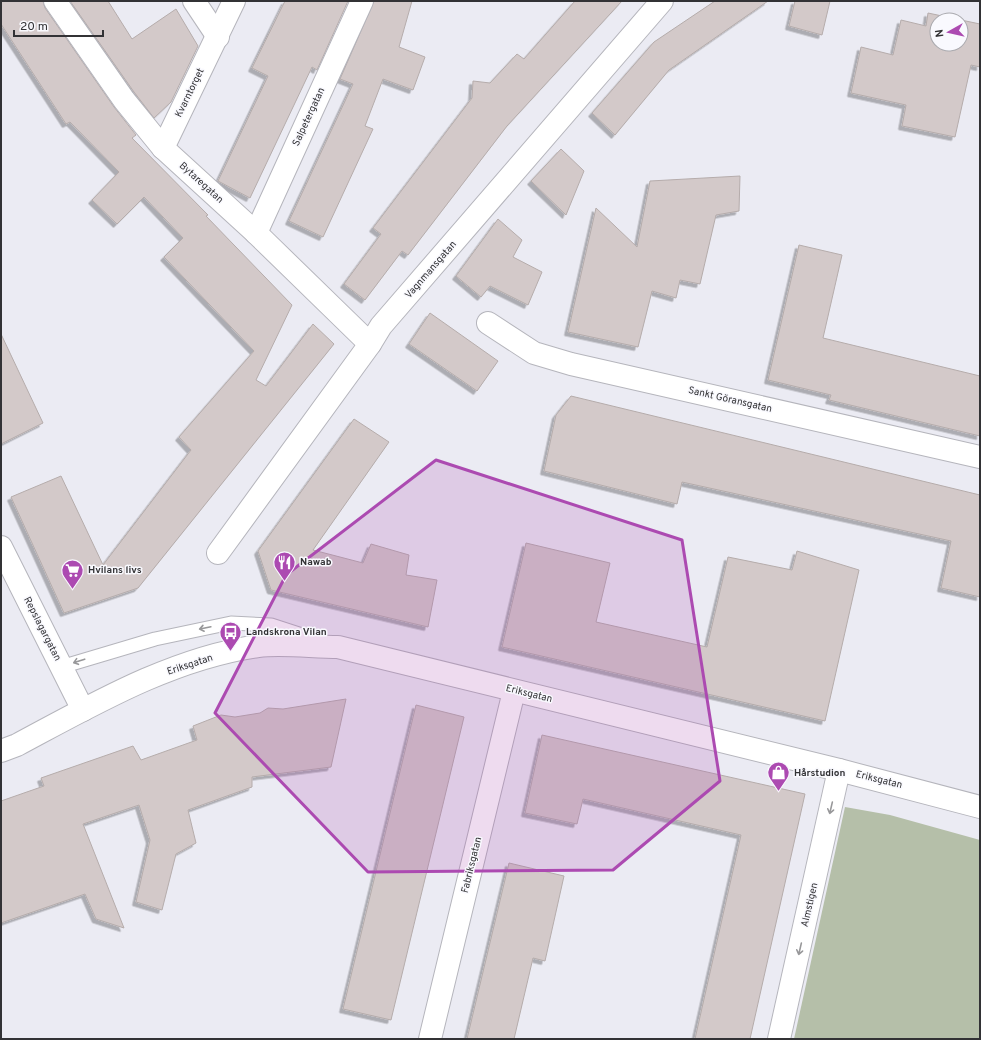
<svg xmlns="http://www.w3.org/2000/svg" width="981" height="1040" viewBox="0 0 981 1040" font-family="Overpass,sans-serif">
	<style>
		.green { fill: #b5bfa9 }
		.building { fill: #d3c9c9; stroke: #b5acab; fill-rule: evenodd; filter: url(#shadow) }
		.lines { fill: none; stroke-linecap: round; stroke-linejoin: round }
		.service-casing { stroke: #b5b5bc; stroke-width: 15 }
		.minor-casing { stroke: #b5b5bc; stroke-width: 24 }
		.tertiary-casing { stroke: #b5b5bc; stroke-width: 24 }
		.service { stroke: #fff; stroke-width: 13 }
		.minor { stroke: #fff; stroke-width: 22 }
		.tertiary { stroke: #fff; stroke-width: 22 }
		.oneway { stroke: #98989a }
		.marked { fill: #ac4ab1; fill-opacity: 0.2; stroke: #ac4ab1; stroke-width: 3; stroke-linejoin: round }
		.labels { text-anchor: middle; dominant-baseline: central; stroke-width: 3; stroke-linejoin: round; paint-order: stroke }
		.street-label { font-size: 10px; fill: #323235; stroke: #f9f9fe }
		.poi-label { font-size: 10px; font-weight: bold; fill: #323235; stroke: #f9f9fe; text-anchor: start }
	</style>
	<defs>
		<filter id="shadow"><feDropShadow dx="-3.5" dy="3.5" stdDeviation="0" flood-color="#0004"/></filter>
	</defs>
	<rect width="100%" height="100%" fill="#ebebf3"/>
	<path class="green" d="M845 807 890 815 980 840V1039H794Z"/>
	<g class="building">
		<path d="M1 1H43L45 8 114 107 136 135 132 138 208 215 206 216 292 305 256 380 266 386 313 324 334 344 138 588 64 613 11 497 61 476 103 565 191 450 179 437 254 351 164 257 183 238 144 197 117 224 92 200 119 172 70 122 66 124 1 24Z"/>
		<path d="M70 1H108L132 39 176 9 198 46 171 102 154 118 134 92Z"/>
		<path d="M285 1H348L317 70 312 67 250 198 218 181 268 76 252 68Z"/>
		<path d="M374 1H412L399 47 425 57 413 90 383 79 365 126 373 129 323 237 289 221 353 84 340 79Z"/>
		<path d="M575 1H622L507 126 408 255 402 251 365 300 344 284 381 234 373 228 472 98 473 81 490 83 517 54 524 59Z"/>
		<path d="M715 1H768L669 70 615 135 592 113 654 42Z"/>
		<path d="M795 1H830L822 35 789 26Z"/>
		<path d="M928 13 980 24V67L971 65 955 137 902 126 906 105 851 93 861 47 893 55 901 20 926 26ZM937 20H961V44H937Z"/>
		<path d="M561 149 584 171 566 215 531 181Z"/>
		<path d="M740 176 739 211 716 215 700 284 680 280 676 298 652 291 638 347 568 332 596 208 637 247 650 181Z"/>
		<path d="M498 219 522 240 513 257 542 272 528 305 490 286 481 297 456 276Z"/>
		<path d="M799 245 842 255 823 338 980 376V436L829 400 831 395 768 380Z"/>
		<path d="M430 313 498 361 477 391 409 344Z"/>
		<path d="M1 334 43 423 1 444Z"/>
		<path d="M571 396 980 495V597L941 588 951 541 682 482 677 504 544 471 556 415Z"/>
		<path d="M354 419 389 442 313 550 363 563 371 544 409 555 406 575 437 580 428 627 271 590 258 551Z"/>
		<path d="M526 543 610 563 596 622 707 647 728 557 792 570 797 551 859 570 825 721 502 647Z"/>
		<path d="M346 699 331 767 252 777V787L188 810 196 843 176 854 162 910 136 902 150 840 139 805 83 824 124 928 96 919 85 894 1 923V801L44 786 41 778 133 746 141 760 197 740 193 726 221 715 235 717 260 713 268 708 283 709Z"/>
		<path d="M416 705 464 717 391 1020 343 1009Z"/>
		<path d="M542 735 805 794 750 1039H695L741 835 583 799 577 824 525 813Z"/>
		<path d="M509 863 564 876 545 961 533 958 514 1039H467Z"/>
	</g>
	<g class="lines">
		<defs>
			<path id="service" d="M61 667 155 639 231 623 271 625 317 640"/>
			<g id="minor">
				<path d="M55 1 124 100 163 148 256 233 370 344"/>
				<path d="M194 1 218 37"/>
				<path d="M163 148 234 1"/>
				<path d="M256 233 362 1"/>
				<path d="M488 323 534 353 571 364 980 457"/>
				<path d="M1 547 83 710"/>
				<path d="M218 553 370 344 381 326 662 1"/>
				<path d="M430 1039 514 691"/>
				<path d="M779 1039 839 770"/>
			</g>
			<path id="tertiary" d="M1 751 17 745C92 705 172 658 258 646 282 643 313 647 338 647L839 770 980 807"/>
		</defs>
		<use href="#service" class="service-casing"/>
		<use href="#minor" class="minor-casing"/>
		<use href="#tertiary" class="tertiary-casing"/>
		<use href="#service" class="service"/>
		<use href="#minor" class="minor"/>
		<use href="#tertiary" class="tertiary"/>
	</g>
	<defs><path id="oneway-shaft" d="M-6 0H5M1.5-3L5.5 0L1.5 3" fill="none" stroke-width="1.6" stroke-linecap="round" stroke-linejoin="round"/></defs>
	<g class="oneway">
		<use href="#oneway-shaft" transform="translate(205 628) rotate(168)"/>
		<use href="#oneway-shaft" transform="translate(79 661) rotate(162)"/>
		<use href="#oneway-shaft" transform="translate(831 808) rotate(103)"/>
		<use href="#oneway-shaft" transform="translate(800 949) rotate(103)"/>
	</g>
	<path class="marked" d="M436 460 682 540 720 781 613 870 368 872 215 713 286 575Z"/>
	<defs>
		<symbol id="restaurant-pin" viewBox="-11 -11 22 30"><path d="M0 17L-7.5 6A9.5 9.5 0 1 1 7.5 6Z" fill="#ac4ab1" stroke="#f9f9fe"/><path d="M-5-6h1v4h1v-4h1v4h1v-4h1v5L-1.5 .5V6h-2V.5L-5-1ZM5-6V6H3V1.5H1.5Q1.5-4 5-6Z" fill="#fff"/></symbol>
		<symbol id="supermarket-pin" viewBox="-11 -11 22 30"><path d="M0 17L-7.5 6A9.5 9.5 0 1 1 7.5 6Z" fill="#ac4ab1" stroke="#f9f9fe"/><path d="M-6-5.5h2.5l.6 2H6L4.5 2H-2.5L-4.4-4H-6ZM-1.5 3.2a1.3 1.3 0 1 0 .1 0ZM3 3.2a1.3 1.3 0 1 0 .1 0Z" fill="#fff"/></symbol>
		<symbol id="bus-pin" viewBox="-11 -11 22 30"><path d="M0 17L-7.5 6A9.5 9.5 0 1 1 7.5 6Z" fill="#ac4ab1" stroke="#f9f9fe"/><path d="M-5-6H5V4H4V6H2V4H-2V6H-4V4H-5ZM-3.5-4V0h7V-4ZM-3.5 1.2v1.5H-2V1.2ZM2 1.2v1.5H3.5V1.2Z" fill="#fff"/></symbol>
		<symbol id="shop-pin" viewBox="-11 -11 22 30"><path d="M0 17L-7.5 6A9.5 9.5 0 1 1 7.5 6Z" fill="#ac4ab1" stroke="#f9f9fe"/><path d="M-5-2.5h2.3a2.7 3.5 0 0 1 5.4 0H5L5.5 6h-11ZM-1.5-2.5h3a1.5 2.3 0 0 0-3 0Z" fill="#fff"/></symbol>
	</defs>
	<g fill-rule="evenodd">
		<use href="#restaurant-pin" x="272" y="550" width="25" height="34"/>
		<use href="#supermarket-pin" x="60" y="558" width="25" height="34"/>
		<use href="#bus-pin" x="218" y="620" width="25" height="34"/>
		<use href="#shop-pin" x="766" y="760" width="25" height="34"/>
	</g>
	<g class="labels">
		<g class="street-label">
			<text transform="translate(190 93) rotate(-64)">Kvarntorget</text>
			<text transform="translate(309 117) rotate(-65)">Salpetergatan</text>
			<text transform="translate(201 183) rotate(42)">Bytaregatan</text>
			<text transform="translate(431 270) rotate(-49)">Vagnmansgatan</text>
			<text transform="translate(730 400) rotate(13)">Sankt Göransgatan</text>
			<text transform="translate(42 629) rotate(63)">Repslagargatan</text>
			<text transform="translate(190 665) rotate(-18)">Eriksgatan</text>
			<text transform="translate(529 694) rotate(14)">Eriksgatan</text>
			<text transform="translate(879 780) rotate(14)">Eriksgatan</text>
			<text transform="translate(472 865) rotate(-76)">Fabriksgatan</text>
			<text transform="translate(810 905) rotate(-77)">Almstigen</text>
		</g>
		<g class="poi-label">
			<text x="300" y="562">Nawab</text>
			<text x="88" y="570">Hvilans livs</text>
			<text x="246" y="632">Landskrona Vilan</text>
			<text x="794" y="773">Hårstudion</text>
		</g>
	</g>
	<rect width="981" height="1040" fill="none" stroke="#323235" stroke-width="4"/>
	<g transform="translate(949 32) rotate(262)"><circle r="19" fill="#f9f9fe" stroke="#a9a9ae"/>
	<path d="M0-3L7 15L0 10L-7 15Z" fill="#ac4ab1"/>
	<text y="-6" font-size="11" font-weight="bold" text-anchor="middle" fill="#323235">N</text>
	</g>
	<path d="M14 30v6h89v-6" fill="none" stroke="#323235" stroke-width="2"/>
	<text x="20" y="30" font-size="12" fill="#323235" stroke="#f9f9fe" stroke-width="3" paint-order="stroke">20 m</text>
</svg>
